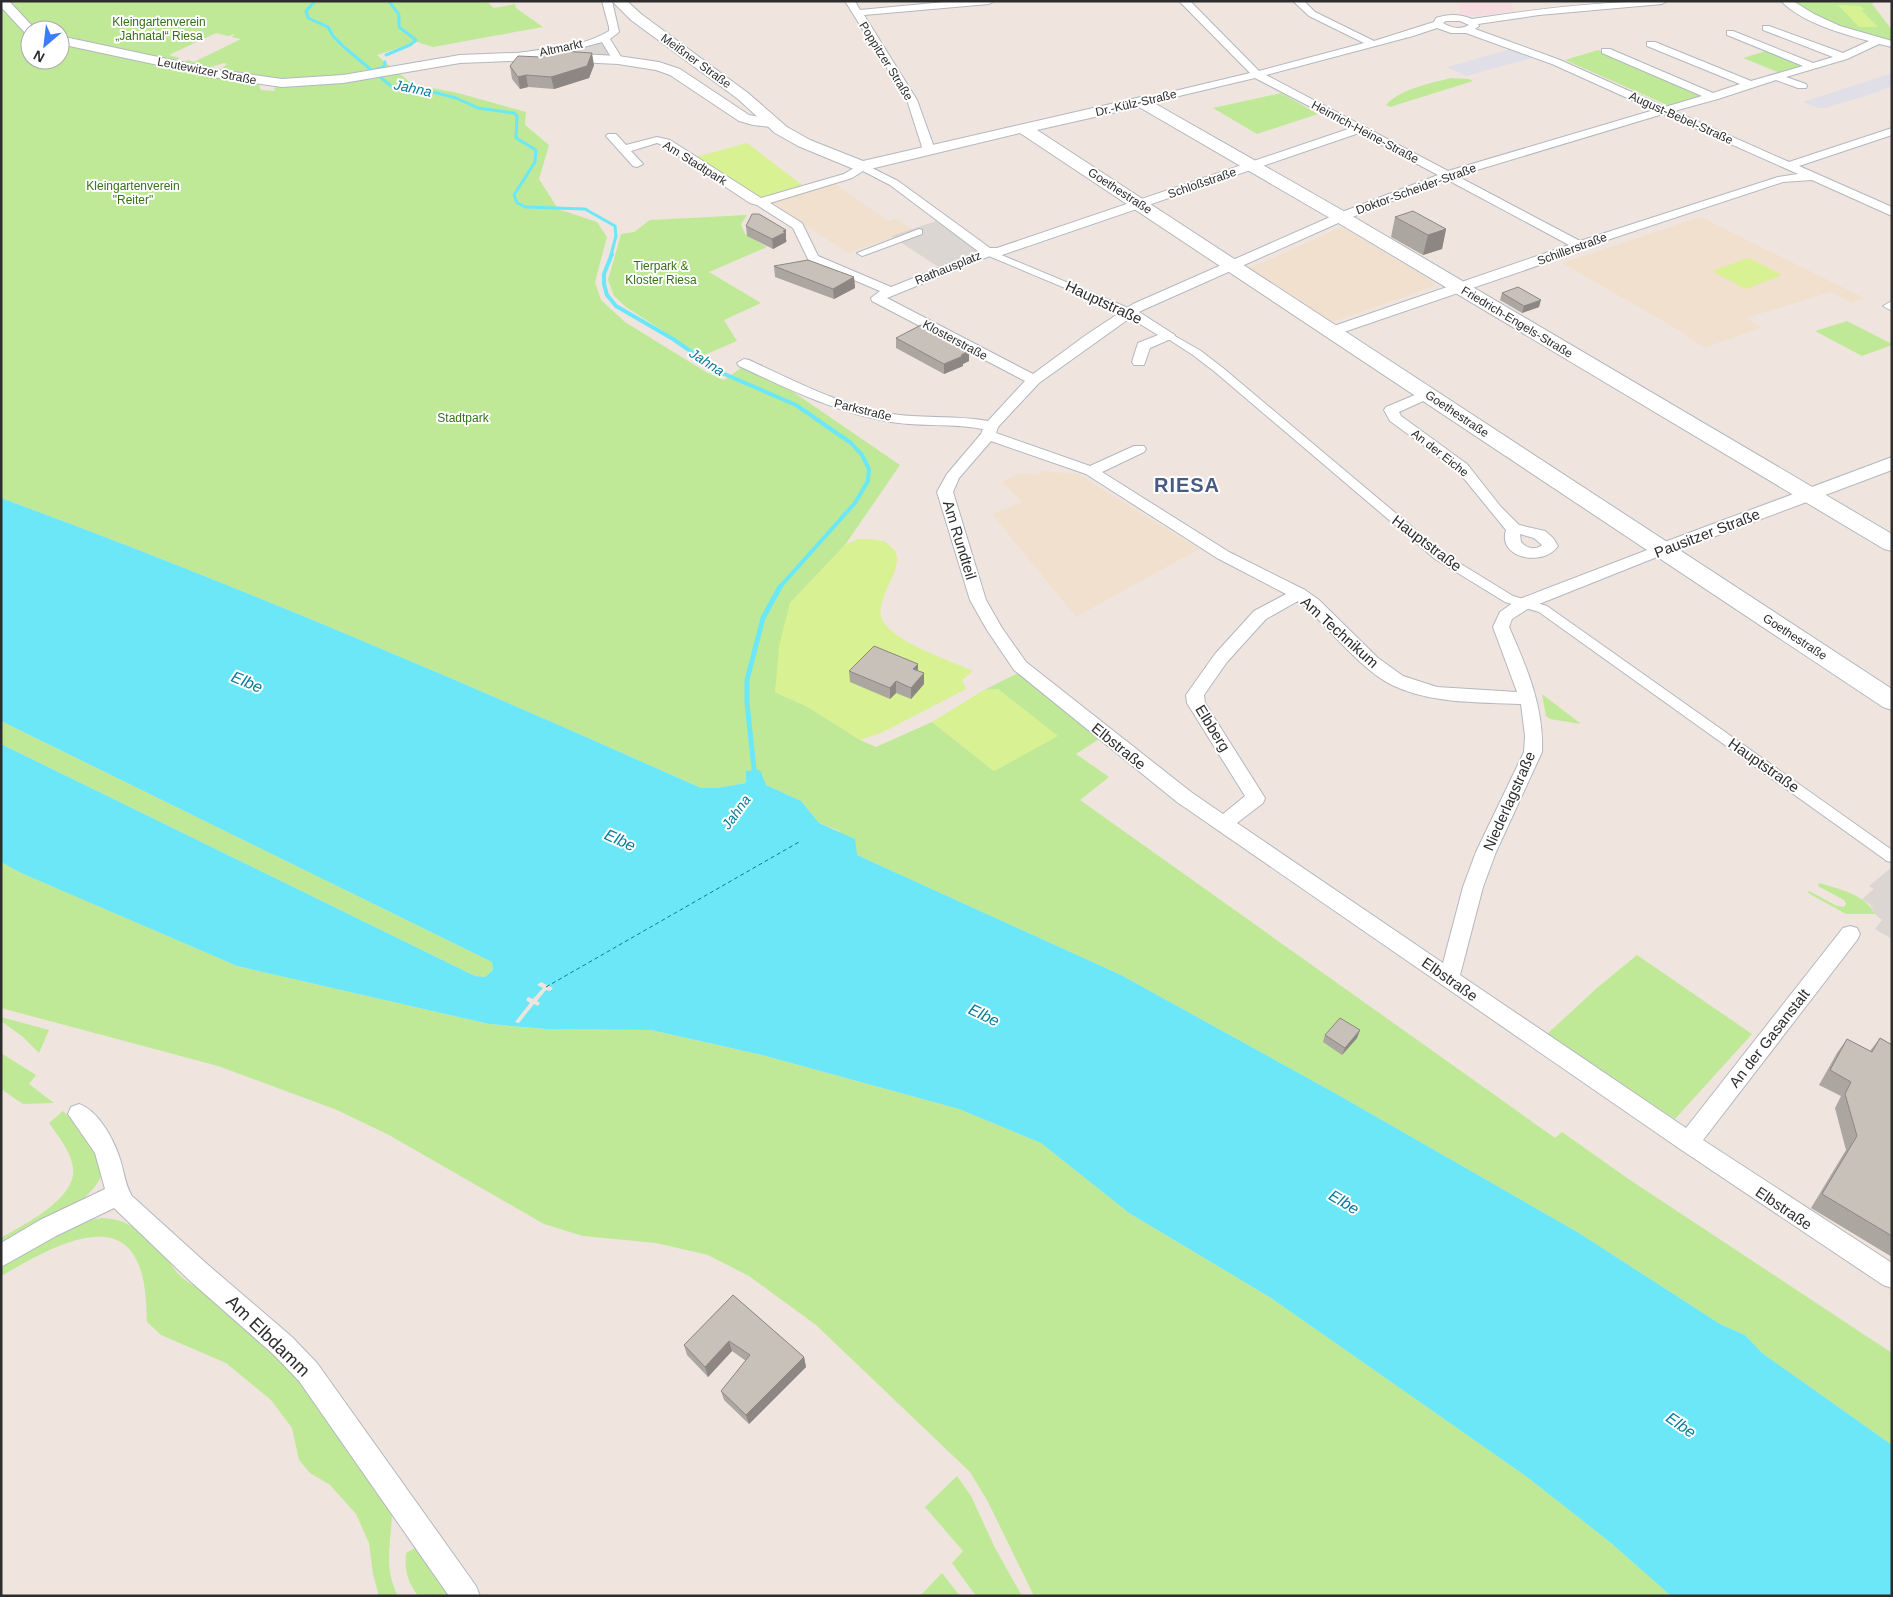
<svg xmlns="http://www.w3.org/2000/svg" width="1893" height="1597" viewBox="0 0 1893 1597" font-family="Arial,sans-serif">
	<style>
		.industrial { fill: #e0dfe7 }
		.education { fill: #f1e0cd }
		.medical { fill: #f6dce1 }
		.green { fill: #bfe997 }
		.pitch { fill: #d7f193 }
		.plaza { fill: #dbd6d2 }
		.water { fill: #6be7f8 }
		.pier { fill: #efe5de }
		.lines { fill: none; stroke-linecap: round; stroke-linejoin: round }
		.stream-far2 { stroke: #6be7f8; stroke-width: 3 }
		.stream-far1 { stroke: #6be7f8; stroke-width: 4 }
		.stream { stroke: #6be7f8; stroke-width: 5 }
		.ferry { stroke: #047d9b; stroke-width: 1; stroke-dasharray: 4 3; stroke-linecap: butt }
		.pedestrian-casing { stroke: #b2b7c1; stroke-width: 2 }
		.minor-casing { stroke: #b2b7c1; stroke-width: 2 }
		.tertiary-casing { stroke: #b2b7c1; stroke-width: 2 }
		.secondary-casing { stroke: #b2b7c1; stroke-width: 2 }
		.pedestrian { fill: #fff; fill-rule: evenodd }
		.minor { fill: #fff; fill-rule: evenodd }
		.tertiary { fill: #fff; fill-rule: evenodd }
		.secondary { fill: #fff; fill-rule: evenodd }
		.wall { fill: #aca6a0 }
		.shaded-wall { fill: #8c8782 }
		.building { fill: #c8c1ba; stroke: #8c8782 }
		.labels { text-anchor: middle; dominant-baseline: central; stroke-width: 4; stroke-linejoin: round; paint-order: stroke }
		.far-park-label { font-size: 12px; fill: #367115; stroke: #fff }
		.far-street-label { font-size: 12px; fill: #2d2d2d; stroke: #fff }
		.far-water-label { font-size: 14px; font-style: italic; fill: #047d9b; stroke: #fff }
		.street-label { font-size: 15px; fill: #2d2d2d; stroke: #fff }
		.water-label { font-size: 16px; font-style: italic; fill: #047d9b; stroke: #fff }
		.near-street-label { font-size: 18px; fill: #2d2d2d; stroke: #fff }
		.district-label { font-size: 20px; font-weight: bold; letter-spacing: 1px; fill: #495b82; stroke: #fff }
	</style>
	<rect width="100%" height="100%" fill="#efe5de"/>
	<g class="industrial">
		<path d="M1511 49 1532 58 1466 76 1447 67Z"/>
		<path d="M1892 73V86L1875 93 1825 108H1818L1803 102Z"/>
	</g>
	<g class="education">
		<path d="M834 183 888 221 896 219 914 230 848 253 772 203Z"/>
		<path d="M1701 217 1864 298 1852 303 1831 292 1746 318 1761 328 1704 348 1682 332 1562 263Z"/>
		<path d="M1342 227 1435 283 1434 286 1331 323 1249 270 1250 268Z"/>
		<path d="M1042 471 1078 474 1199 549 1076 617 992 514 1023 502 1002 482 1020 473 1038 475Z"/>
	</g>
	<path class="medical" d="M1459 1H1510L1515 12 1471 16 1460 15Z"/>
	<g class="green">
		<path d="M9 1H486L494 8 515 4 516 8 543 27 433 47 417 42 377 55 393 69C360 74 325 80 292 80 267 80 243 75 219 71L227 64 224 63 204 69 181 64 188 60 194 62 241 39 232 37 235 34 228 36 216 33 169 55 180 58 173 62 60 36V30H38L29 25Z"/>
		<path d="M1789 1H1876L1872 4 1892 30V42L1843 29Z"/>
		<path d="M1 8 30 35V60H60V43L254 83 259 85 261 90 275 91 274 88 280 86 399 73 412 84 458 93 526 112 525 125 549 145 539 179 558 209 597 222 607 237 595 282 601 300 625 322 706 372 724 380 741 368 783 385 900 465 845 545 790 603 775 692 808 707 860 740 876 747 932 722 994 771 1057 736 998 689 984 690 1018 673 1099 739 1076 754 1109 777 1080 800 1555 1138 1562 1132 1630 1180 1892 1353V1445L1762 1353 1745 1335 1720 1324 1579 1233 1333 1092 1121 975 857 855 839 831 819 823 801 801 766 785 746 783 718 788H701C470 685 238 585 1 498Z"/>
		<path d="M1598 50 1607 52 1706 95 1672 106 1667 105 1565 60Z"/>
		<path d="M1769 50 1805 65 1780 73 1743 58Z"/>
		<path d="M1451 78 1469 79 1473 81 1390 107 1386 105C1400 89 1431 83 1451 78Z"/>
		<path d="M1281 93 1318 114 1257 134 1213 108Z"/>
		<path d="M747 215 741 224 745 234 767 247 709 272 761 303 724 320 737 341 702 356 626 307 614 296 608 280 621 234 634 232 650 220Z"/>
		<path d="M1847 321 1892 344V345L1862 356 1815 331Z"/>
		<path d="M1542 694 1581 724 1550 719 1546 716Z"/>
		<path d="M1 721 492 962 493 970 485 977 475 976 1 744Z"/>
		<path d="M1 862 21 873 237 966 489 1024 546 1029 651 1030 762 1055 959 1109 1041 1143 1129 1213 1271 1298 1527 1477 1611 1543 1671 1596H1034L988 1502 970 1472 816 1325 749 1276 708 1255 656 1243 583 1236 544 1224 389 1135 337 1110 218 1066 1 1008Z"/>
		<path d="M1819 883C1839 889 1865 894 1875 914H1846L1808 893 1809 891 1837 906 1844 907 1846 904 1844 900 1818 886Z"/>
		<path d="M1637 955 1752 1034 1675 1119 1546 1035 1597 988Z"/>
		<path d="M1 1017 49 1030 39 1053 23 1037 1 1021Z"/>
		<path d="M1 1053 36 1075 29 1084 54 1103 23 1104 1 1089Z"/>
		<path d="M63 1111C80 1126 100 1152 102 1175 85 1210 34 1229 1 1248V1238C23 1225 77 1199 73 1168 71 1151 58 1136 49 1123Z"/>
		<path d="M102 1218C134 1219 146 1238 168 1258 173 1272 189 1285 202 1289L275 1353 296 1377 392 1514C391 1545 383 1566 398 1596H379L373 1574 369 1543 356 1514 330 1485 310 1473 299 1460 292 1428 271 1400 226 1363 161 1335 147 1322C146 1302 146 1279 137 1261 113 1207 35 1257 1 1276V1263L88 1220Z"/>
		<path d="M957 1476 971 1496 995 1548 1022 1596H976L952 1563 963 1551 925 1507Z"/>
		<path d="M415 1548 420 1549 449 1589 448 1596H418C408 1583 404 1569 406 1553Z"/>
		<path d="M942 1573 960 1596H920Z"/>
	</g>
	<g class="pitch">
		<path d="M1838 5 1860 6 1865 10H1861L1878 27H1859Z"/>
		<path d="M747 143 802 185 757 199 696 157Z"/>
		<path d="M1749 258 1782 275 1746 289 1712 271Z"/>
		<path d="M858 539C865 539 874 539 881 541 885 541 888 544 891 547 912 563 871 599 883 621 894 642 951 661 973 671L962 680 966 689 883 732 860 740 808 707 775 692 779 646 790 603 845 545Z"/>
		<path d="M998 689 1058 736 994 771 932 722 984 690Z"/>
	</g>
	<g class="plaza">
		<path d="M603 40 615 57 539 55Z"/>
		<path d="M936 221 981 252 940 268 891 236Z"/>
		<path d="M1892 867V939L1875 929 1882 920 1875 914 1870 904 1862 899 1874 889 1869 886Z"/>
	</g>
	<path class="water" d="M1 498C238 585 470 685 701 788H718L746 783V771L760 770 766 785 801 801 819 823 855 839 857 855 1121 975 1333 1092 1579 1233 1720 1324 1745 1335 1762 1353 1892 1445V1596H1671L1611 1543 1527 1477 1271 1298 1129 1213 1041 1143 959 1109 762 1055 651 1030 546 1029 489 1024 237 966 21 873 1 862V744L475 976 485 977 493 970 492 962 1 721Z"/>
	<path class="pier" d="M541 982 553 988 550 991 546 990 537 1001 540 1003 538 1006 534 1004 519 1023 515 1022 530 1003 526 1000 528 997 533 999 543 988 537 985Z"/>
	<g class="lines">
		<g class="stream-far2">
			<path d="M315 1 306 11 308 18 328 27 333 36 345 48 391 86 437 93 456 98 478 108 514 113 517 116 516 138 536 150 535 162 514 195 517 203 526 207 585 209 615 226 616 236 611 255"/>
			<path d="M386 55 410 45 416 40 399 27V15L389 1"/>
			<path d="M374 70 384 67 385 62"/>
		</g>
		<path class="stream-far1" d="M612 254 604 274V284L607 295 616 306 673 339 722 373 796 405 851 443 862 455 869 469 868 481 855 503 779 588"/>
		<path class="stream" d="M755 778 747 703V680L763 618 780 587"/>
		<path class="ferry" d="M546 987 799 842"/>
		<defs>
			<g id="pedestrian">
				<path d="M919 229 922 230V234L865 255 862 256 857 253Z"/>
				<path d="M987 249 1133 310 1135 312 1133 314H1127L984 254 982 252Z"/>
				<path d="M1168 332 1201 351 1223 368 1443 553 1513 596 1547 606 1892 850V862L1887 861 1539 612 1505 602 1435 559 1215 372 1193 355 1165 337V333Z"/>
			</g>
			<g id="minor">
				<path d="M602 1H612L619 32 610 39 623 60 622 62H614L602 42 569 51 519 59 514 56 519 53C549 48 583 47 609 31V27Z"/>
				<path d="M845 1H855L860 10 955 1H994L989 4 864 15 917 100 935 150 933 152H925L923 150 907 100Z"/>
				<path d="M1179 1H1190L1259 71 1364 43 1309 16 1293 1H1304L1315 12 1374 41 1434 22 1436 18C1448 14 1460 14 1472 19 1537 9 1601 1 1667 1L1662 4 1539 15 1478 24 1479 26 1475 29 1560 60 1665 107 1702 96 1602 53V49H1610L1713 93 1740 84 1647 46V42H1655L1751 81 1803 66 1727 35V31H1733L1813 63 1833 57 1763 30V26H1769L1843 53 1869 41C1840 33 1803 23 1781 1H1793L1814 14 1840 26 1892 41V47L1879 44 1847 59 1786 77 1806 84 1807 86 1806 88H1798L1776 80 1718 99 1674 111 1789 162 1892 128V135L1799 166 1892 207V216L1812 180 1783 182 1583 248 1563 257 1338 334H1328L1326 331 1328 328 1569 245 1446 179 1345 220 1143 310 1139 312 1175 335 1173 338 1150 348 1144 365H1134L1132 362 1138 343 1158 335 1130 318 1039 383 998 427 996 433 1090 466 1134 446H1144L1146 449 1144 452 1102 472 1229 552 1305 590 1319 600 1378 658 1403 676 1437 687 1517 692 1493 627 1500 612 1517 600 1655 547H1667L1669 550 1667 553 1529 608 1512 619 1509 627C1527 668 1544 707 1542 752L1496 852 1483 887 1460 975 1686 1128 1843 928 1850 926 1857 928 1860 934 1857 940 1703 1140 1892 1263V1288L1883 1285 1680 1149 1177 802 1014 670 987 630 970 600 937 492 947 474 981 434 983 429C952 423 921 427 891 422 837 413 788 389 739 366L737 363 744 359 749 360C795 381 841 406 892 414 924 419 956 415 988 421L1025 381 872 301 871 298 880 291 809 261 793 228 757 205 750 203 662 145 657 143 631 151 643 164 637 167 633 166 606 136 608 134H616L626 145 657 137 670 140 761 198 844 174 862 163 898 181 990 248H997L1351 128 1255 78 1141 105 1137 104 1136 102 1137 100 1250 73ZM1446 21H1460L1469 25C1460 30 1451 28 1443 23ZM1437 28 1451 33H1466L1552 64 1654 110 1448 171 1266 75 1413 36ZM1663 114 1798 174 1778 177 1580 241 1457 176ZM1359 133 1438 175 1337 214 1133 304 1086 335 1033 374 887 298 990 256 1002 255ZM863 171 890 185 979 252 891 287 818 256 802 223 770 203 852 178ZM991 441 1086 474 1217 558 1286 594 1254 611 1215 654 1186 695 1187 703 1245 796 1223 814 1191 792 1026 662 1002 628 986 600 953 492 959 478ZM1298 601 1307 608C1331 631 1363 671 1392 685 1432 704 1478 702 1521 704L1525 736 1524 752 1476 852 1463 887 1443 963 1237 823 1263 803 1265 798 1205 703 1204 695 1227 662 1266 619Z"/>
				<path d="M1890 302H1892V311L1883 306Z"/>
				<path d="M1427 390 1434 394 1432 397 1399 412 1401 416 1467 464 1501 507 1519 525 1545 531 1553 538 1558 546C1544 567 1497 559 1506 530L1457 470 1390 421 1384 410 1386 407ZM1520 534 1534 538 1542 545C1535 551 1526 548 1521 542Z"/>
				<path d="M79 1104C99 1111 114 1140 120 1159 124 1171 125 1185 132 1196L207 1264 292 1337 317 1363 476 1586 480 1596H449L299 1381 274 1355 189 1280 114 1208 56 1236 1 1267V1243L40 1220 105 1189 95 1153 68 1114 71 1107Z"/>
			</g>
			<g id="tertiary">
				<path d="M1 1H9L36 30H30V35L26 34 1 7Z"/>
				<path d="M60 36 219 70 282 79 343 75 460 55 539 52 618 56 659 62 680 69 749 115 777 120 779 123 772 127 753 125 739 121 670 75 656 70 618 64 539 60 460 63 343 83 282 87 219 78 60 44Z"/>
				<path d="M1892 457V470L1668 554 1661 556 1654 554 1651 550 1654 546Z"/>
			</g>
			<path id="secondary" d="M612 1H627L641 14 748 93 787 127 810 140 863 161 1141 97 1147 99 1347 213 1892 534V551L1884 549 1335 221 1139 107 1037 130 1892 689V710L1883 707 1020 133 862 171 856 170 798 146 775 133 738 99 631 20Z"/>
		</defs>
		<use href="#pedestrian" class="pedestrian-casing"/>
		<use href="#minor" class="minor-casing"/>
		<use href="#tertiary" class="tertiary-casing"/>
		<use href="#secondary" class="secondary-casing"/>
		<use href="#pedestrian" class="pedestrian"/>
		<use href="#minor" class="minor"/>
		<use href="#tertiary" class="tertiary"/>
		<use href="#secondary" class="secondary"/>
	</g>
	<g class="wall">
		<path d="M594 65 589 78 554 89 528 87 520 89 512 79 510 66Z"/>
		<path d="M1395 217 1446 229 1442 249 1423 255 1391 237Z"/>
		<path d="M746 226 787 240 786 242 773 249 747 236Z"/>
		<path d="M774 266 854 277 855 288 834 299 775 277Z"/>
		<path d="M1502 293 1539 307 1522 313 1500 300Z"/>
		<path d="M896 338 969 361 963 364V366L944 374 896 348Z"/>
		<path d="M918 664V671L924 684 911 699 896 693 890 699 850 682 849 671Z"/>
		<path d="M1360 1030 1357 1038 1342 1055 1323 1042 1325 1035Z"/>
		<path d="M1880 1038 1892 1045V1257L1811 1208 1846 1150 1835 1108 1841 1096 1819 1085 1837 1053 1847 1039 1870 1051Z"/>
		<path d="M733 1295 804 1357 806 1367 749 1424 724 1400 721 1391 746 1361 732 1351 708 1377 687 1355 684 1345Z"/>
	</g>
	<g class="shaded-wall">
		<path d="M592 53 594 65 589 78 554 89 551 77Z"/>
		<path d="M526 75 528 87 520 89 518 77Z"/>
		<path d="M1446 229 1442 249 1423 255 1428 235Z"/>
		<path d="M786 230V242L773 249 772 239Z"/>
		<path d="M854 277 855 288 834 299 833 289Z"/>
		<path d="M1541 300 1539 307 1522 313 1524 306Z"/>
		<path d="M969 351V361L963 364V366L944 374V364Z"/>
		<path d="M918 664V675L913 669Z"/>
		<path d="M924 673V684L911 699V688Z"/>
		<path d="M896 681V693L890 699V688Z"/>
		<path d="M1360 1030 1357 1038 1342 1055 1345 1048Z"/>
		<path d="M729 1341 732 1351 708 1377 705 1367Z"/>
		<path d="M804 1357 806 1367 749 1424 746 1415Z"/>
	</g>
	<g class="building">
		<path d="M547 50 592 53 587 66 551 77 526 75 518 77 510 66 518 56 541 57Z"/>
		<path d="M1413 211 1446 229 1428 235 1395 217Z"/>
		<path d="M752 214H759L786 230 783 231 786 232 772 239 746 226Z"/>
		<path d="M808 260 854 277 833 289 774 266Z"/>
		<path d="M1518 287 1541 300 1524 306 1502 293Z"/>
		<path d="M921 325 969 351 961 355 963 356 944 364 896 338Z"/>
		<path d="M874 646 918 664 913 669 924 673 911 688 896 681 890 688 849 671Z"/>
		<path d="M1340 1018 1360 1030 1345 1048 1325 1035Z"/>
		<path d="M1880 1038 1892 1045V1236L1822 1194 1857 1136 1845 1094 1851 1082 1830 1070 1847 1039 1872 1052Z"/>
		<path d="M733 1295 804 1357 746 1415 721 1391 750 1355 729 1341 705 1367 684 1345Z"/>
	</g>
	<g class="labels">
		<g class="far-park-label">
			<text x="159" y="22">Kleingartenverein<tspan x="159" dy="14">„Jahnatal“ Riesa</tspan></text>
			<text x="133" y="186">Kleingartenverein<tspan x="133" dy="14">"Reiter"</tspan></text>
			<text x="661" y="266">Tierpark &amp;<tspan x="661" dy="14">Kloster Riesa</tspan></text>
			<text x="463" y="418">Stadtpark</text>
		</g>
		<g class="far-street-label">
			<text transform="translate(561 48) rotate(-12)">Altmarkt</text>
			<text transform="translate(696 61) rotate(36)">Meißner Straße</text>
			<text transform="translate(886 61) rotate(58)">Poppitzer Straße</text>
			<text transform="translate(207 71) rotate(11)">Leutewitzer Straße</text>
			<text transform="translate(1136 103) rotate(-13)">Dr.-Külz-Straße</text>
			<text transform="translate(1681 118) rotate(24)">August-Bebel-Straße</text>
			<text transform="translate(1365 132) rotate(28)">Heinrich-Heine-Straße</text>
			<text transform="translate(695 163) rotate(32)">Am Stadtpark</text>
			<text transform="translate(1202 183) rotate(-19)">Schloßstraße</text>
			<text transform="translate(1416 189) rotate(-20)">Doktor-Scheider-Straße</text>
			<text transform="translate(1120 191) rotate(33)">Goethestraße</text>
			<text transform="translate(1572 249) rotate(-20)">Schillerstraße</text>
			<text transform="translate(948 268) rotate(-22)">Rathausplatz</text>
			<text transform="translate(1517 322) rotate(31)">Friedrich-Engels-Straße</text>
			<text transform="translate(955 340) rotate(28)">Klosterstraße</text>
			<text transform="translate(863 410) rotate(14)">Parkstraße</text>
			<text transform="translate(1457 414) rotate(34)">Goethestraße</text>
			<text transform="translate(1440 453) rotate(38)">An der Eiche</text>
			<text transform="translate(1795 637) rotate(33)">Goethestraße</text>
		</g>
		<g class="far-water-label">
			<text transform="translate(413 88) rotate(12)">Jahna</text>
			<text transform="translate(707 362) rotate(33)">Jahna</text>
			<text transform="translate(736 812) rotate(-54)">Jahna</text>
		</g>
		<g class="street-label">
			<text transform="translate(1104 302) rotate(25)">Hauptstraße</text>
			<text transform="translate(1707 533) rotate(-21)">Pausitzer Straße</text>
			<text transform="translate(960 540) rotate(73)">Am Rundteil</text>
			<text transform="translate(1427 543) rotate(37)">Hauptstraße</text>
			<text transform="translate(1340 632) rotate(42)">Am Technikum</text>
			<text transform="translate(1213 728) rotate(58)">Elbberg</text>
			<text transform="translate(1119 746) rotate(39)">Elbstraße</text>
			<text transform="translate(1764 765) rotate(35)">Hauptstraße</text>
			<text transform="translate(1509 801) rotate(-66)">Niederlagstraße</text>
			<text transform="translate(1450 979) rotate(35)">Elbstraße</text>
			<text transform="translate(1769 1038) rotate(-52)">An der Gasanstalt</text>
			<text transform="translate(1784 1208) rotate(34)">Elbstraße</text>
		</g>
		<g class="water-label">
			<text transform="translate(247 682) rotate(23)">Elbe</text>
			<text transform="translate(620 840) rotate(24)">Elbe</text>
			<text transform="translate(984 1015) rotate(26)">Elbe</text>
			<text transform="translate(1344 1202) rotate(31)">Elbe</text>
			<text transform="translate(1681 1425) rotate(35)">Elbe</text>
		</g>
		<g class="near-street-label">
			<text transform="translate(268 1336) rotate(44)">Am Elbdamm</text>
		</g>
		<g class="district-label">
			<text x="1187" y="485">RIESA</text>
		</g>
	</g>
	<rect width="1893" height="1597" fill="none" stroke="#2d2d2d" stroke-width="5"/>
	<g transform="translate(45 45) rotate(208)"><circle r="24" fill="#ffffff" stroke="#ababab"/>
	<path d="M0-4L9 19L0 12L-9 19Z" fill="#3c7dff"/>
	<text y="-8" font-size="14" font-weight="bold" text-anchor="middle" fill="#2d2d2d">N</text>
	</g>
</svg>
